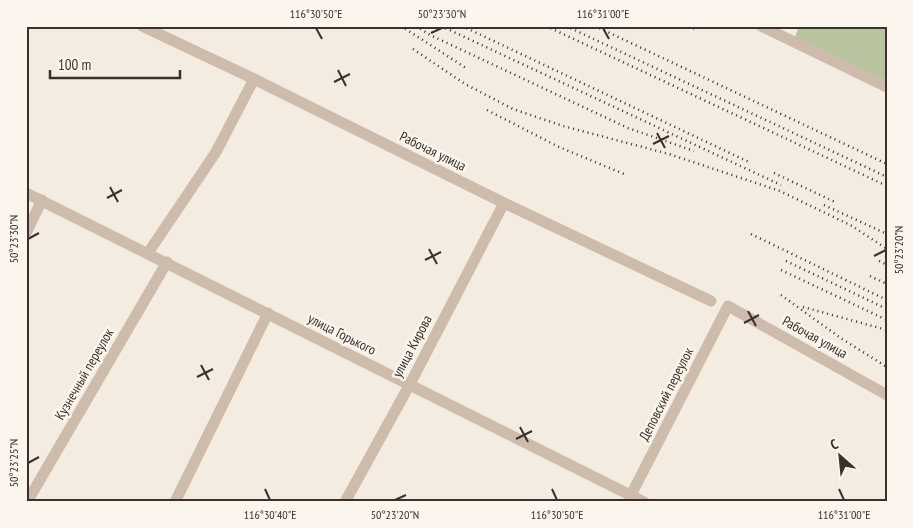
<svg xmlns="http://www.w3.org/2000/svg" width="913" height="528" viewBox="0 0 913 528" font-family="'PT Sans Narrow',sans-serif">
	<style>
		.green { fill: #b8c4a0 }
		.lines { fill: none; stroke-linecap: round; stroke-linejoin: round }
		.minor { stroke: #cdbbac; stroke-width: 11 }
		.rail { stroke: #3b302b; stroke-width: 2.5; stroke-dasharray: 1 4; stroke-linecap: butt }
		.ticks { fill: none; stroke: #3b302b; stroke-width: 2 }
		.labels { text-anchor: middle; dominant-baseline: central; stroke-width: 5; stroke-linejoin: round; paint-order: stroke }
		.street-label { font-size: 14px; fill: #3b302b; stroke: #fbf5ee }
		.neatline { fill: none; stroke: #3b302b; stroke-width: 2 }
		.ticks-label { font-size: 12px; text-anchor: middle; fill: #3b302b }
	</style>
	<rect width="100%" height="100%" fill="#f4ebe1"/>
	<path class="green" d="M799 26H818L822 28 823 26H887V81L795 37Z"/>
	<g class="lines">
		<g class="minor">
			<path d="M142 26 254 79 504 203 711 301"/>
			<path d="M761 26 887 87"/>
			<path d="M26 193 644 502"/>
			<path d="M26 233 42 200"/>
			<path d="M148 253 216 152 254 79"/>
			<path d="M27 502 167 262"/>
			<path d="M175 502 268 313"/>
			<path d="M345 502 410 384 504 203"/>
			<path d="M632 502 631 495 728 306 887 395"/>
		</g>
		<g class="rail">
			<path d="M401 26 466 68"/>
			<path d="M416 26 430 35 628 128 694 151"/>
			<path d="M441 26 781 185"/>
			<path d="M462 26 751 163"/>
			<path d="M546 26 887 186"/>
			<path d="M566 26 887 177"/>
			<path d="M595 26 887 164"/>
			<path d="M689 26 695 29"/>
			<path d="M413 49 465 84 513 109 563 126 669 154 780 191 852 226 887 249"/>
			<path d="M487 110 559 147 624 174"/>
			<path d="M774 173 837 203"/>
			<path d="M824 205 887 234"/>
			<path d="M751 234 887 300"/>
			<path d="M786 261 887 309"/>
			<path d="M879 261 887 265"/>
			<path d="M781 270 887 320"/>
			<path d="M870 276 887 284"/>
			<path d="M781 295 842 339 887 367"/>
			<path d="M803 307 887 330"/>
		</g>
	</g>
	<path class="ticks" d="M316 28 322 39M603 28 609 39M431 33 442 28M338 70 346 86M334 82 350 74M657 133 665 148M653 144 669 136M110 187 118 202M107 198 122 190M28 239 39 233M429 249 437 264M874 256 886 250M425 260 441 252M748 311 756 326M744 323 759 315M201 365 209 380M197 377 213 369M520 427 528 442M516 439 532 431M28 463 39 457M265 489 270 500M552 489 557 500M839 489 844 500M395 500 406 495"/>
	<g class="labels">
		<g class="street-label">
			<text transform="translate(433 151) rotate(26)">Рабочая улица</text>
			<text transform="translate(342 334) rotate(27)">улица Горького</text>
			<text transform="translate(815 337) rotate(29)">Рабочая улица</text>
			<text transform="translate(412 346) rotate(-62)">улица Кирова</text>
			<text transform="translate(84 374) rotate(-60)">Кузнечный переулок</text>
			<text transform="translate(666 394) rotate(-63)">Деповский переулок</text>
		</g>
	</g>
	<rect width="913" height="528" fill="none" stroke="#fbf5ee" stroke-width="55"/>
	<g transform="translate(840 456) rotate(333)" stroke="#fbf5ee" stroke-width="4" paint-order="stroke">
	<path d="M0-4L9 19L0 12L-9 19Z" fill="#3b302b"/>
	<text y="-8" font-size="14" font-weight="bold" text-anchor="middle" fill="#3b302b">С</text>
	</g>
	<path d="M50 70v8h130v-8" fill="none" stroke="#3b302b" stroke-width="2.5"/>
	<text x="58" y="70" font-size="15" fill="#3b302b" stroke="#fbf5ee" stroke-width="4" paint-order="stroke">100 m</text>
	<rect x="28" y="28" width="858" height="472" class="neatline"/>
	<g class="ticks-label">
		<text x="316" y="18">116°30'50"E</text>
		<text x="442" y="18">50°23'30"N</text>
		<text x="603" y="18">116°31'00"E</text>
		<text transform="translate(14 239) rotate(-90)" y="4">50°23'30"N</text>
		<text transform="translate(899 250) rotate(-90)" y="4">50°23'20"N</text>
		<text transform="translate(14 463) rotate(-90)" y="4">50°23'25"N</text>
		<text x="270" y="519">116°30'40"E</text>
		<text x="395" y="519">50°23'20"N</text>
		<text x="557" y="519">116°30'50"E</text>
		<text x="844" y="519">116°31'00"E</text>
	</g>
</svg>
